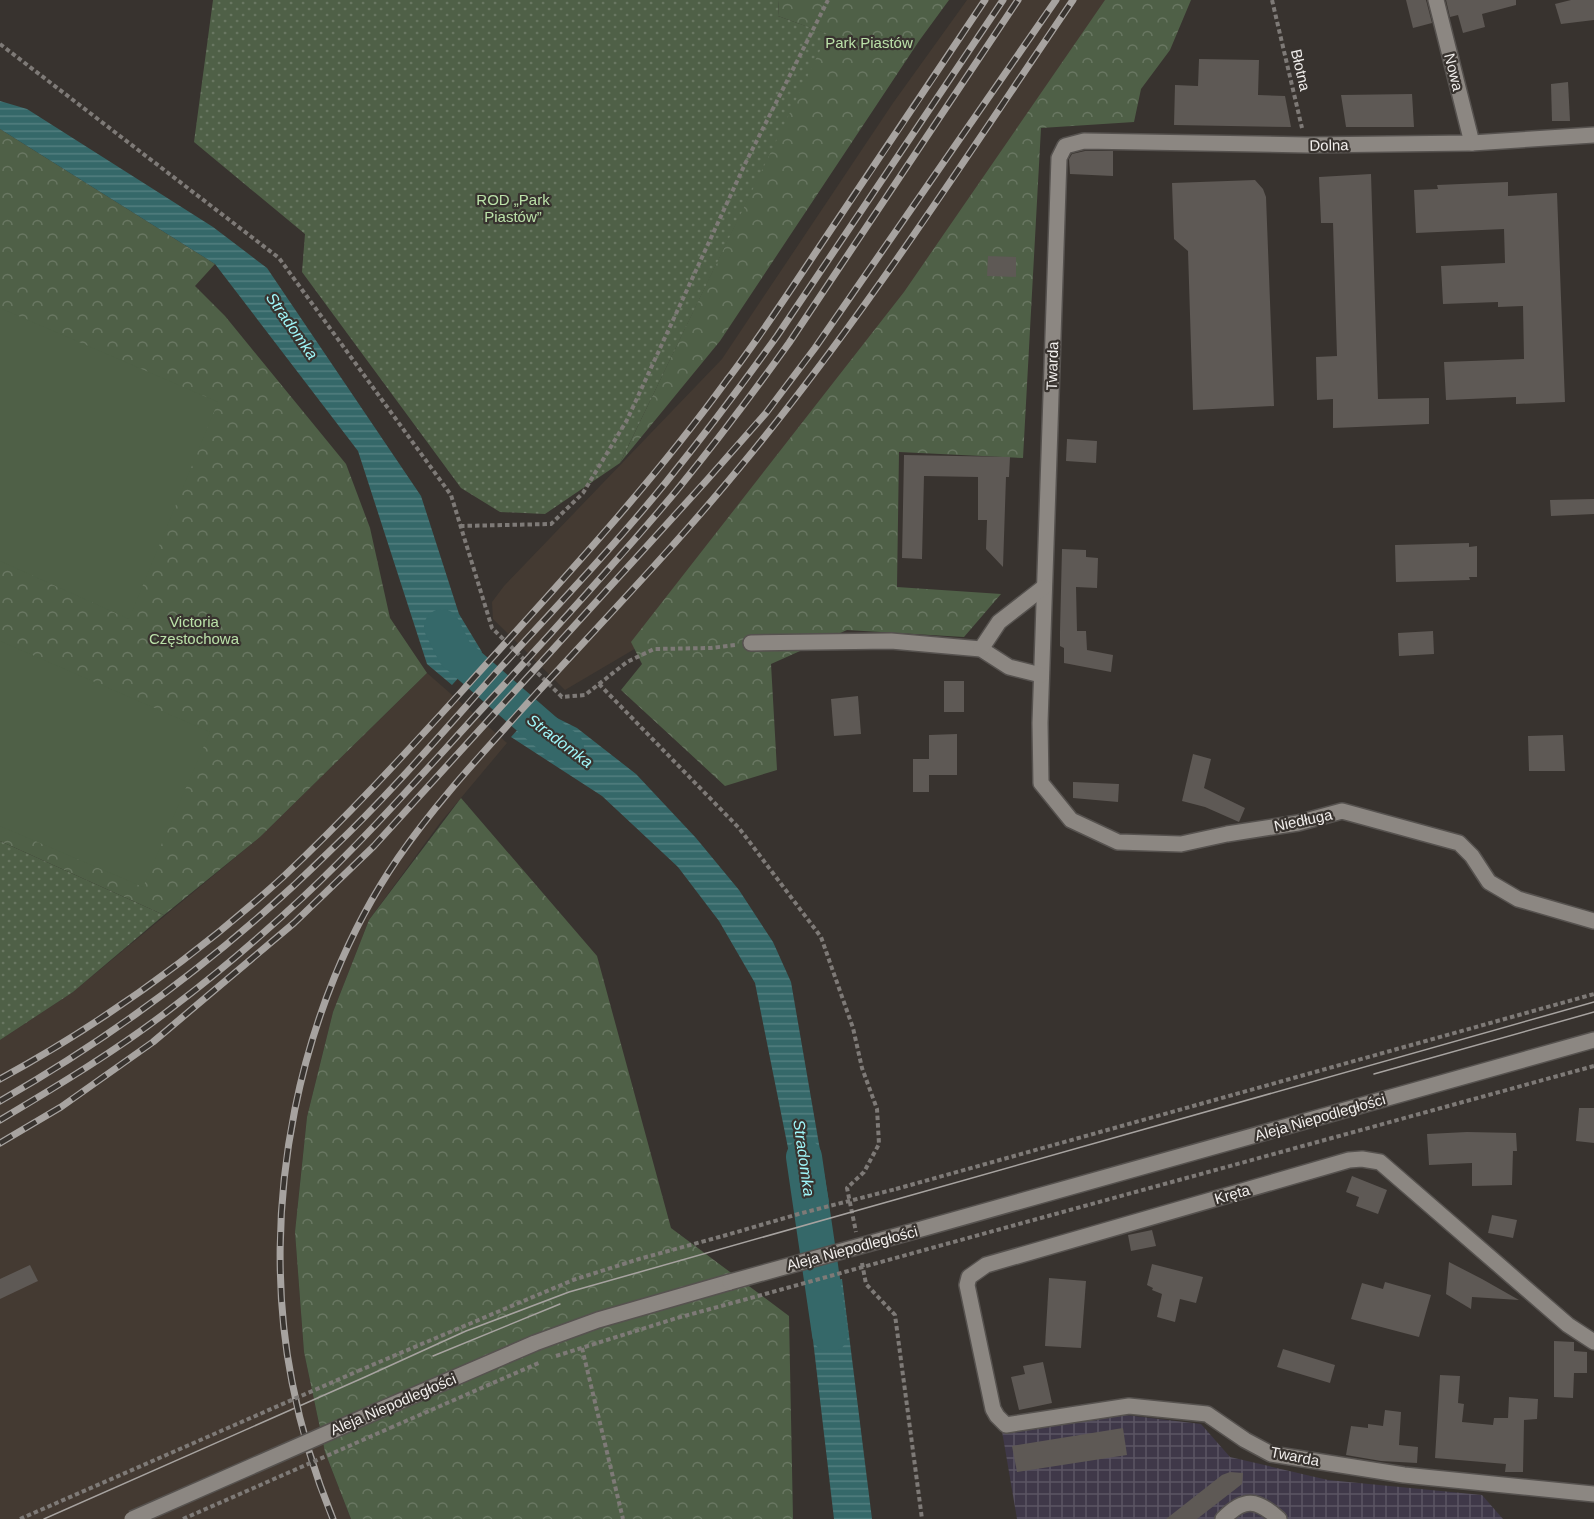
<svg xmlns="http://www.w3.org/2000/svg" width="1594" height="1519" viewBox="0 0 1594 1519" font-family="Helvetica,sans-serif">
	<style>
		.built { fill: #443a32 }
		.industrial { fill: url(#industrial-grid) }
		.forest { fill: url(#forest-crowns) }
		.garden { fill: url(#garden-dots) }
		.pitch { fill: #4f6047 }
		.water { fill: url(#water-rules) }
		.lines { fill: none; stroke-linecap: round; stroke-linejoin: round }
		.river { stroke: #356869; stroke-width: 36 }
		.building { fill: #5e5955 }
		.minor-casing { stroke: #56524f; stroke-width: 18 }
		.path { stroke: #7e7a77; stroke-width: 4; stroke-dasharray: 4.5 3; stroke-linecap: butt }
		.minor { stroke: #8c8782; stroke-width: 15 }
		.tram { stroke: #a7a3a0; stroke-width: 1.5 }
		.rail-casing { stroke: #a7a3a0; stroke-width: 7 }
		.rail { stroke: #38332f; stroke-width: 4.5; stroke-dasharray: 14; stroke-linecap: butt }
		.minor-bridge-casing { stroke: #56524f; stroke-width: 18; stroke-linecap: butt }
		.path-bridge { stroke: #7e7a77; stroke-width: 4; stroke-dasharray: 4.5 3; stroke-linecap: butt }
		.minor-bridge { stroke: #8c8782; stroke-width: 15 }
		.labels { text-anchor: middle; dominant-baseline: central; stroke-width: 4.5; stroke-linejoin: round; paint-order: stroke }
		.park-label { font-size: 15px; fill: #bbe1a9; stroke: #38332f }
		.street-label { font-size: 15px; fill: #f1eeec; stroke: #38332f }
		.water-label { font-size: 16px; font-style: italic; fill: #9ff6f9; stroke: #38332f }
	</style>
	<defs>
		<pattern id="industrial-grid" width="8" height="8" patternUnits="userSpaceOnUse" patternTransform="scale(1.5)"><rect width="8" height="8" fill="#3f3849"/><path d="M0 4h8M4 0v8" fill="none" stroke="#5b5563"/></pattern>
		<pattern id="forest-crowns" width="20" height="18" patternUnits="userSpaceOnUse" patternTransform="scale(1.5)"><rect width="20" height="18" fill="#4f6047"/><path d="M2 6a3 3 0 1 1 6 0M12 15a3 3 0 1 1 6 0" fill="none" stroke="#697762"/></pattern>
		<pattern id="garden-dots" width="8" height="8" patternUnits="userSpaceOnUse" patternTransform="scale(1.5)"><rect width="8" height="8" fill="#4f6047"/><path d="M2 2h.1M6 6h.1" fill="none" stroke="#697762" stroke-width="1.8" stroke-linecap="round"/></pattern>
		<pattern id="water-rules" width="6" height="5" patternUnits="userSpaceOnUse" patternTransform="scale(1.5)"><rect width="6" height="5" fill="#356869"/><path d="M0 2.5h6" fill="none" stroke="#537e7f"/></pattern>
	</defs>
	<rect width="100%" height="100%" fill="#38332f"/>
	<g class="built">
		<path d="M967 0H1119L660 634 565 690 493 619 492 602 504 586 722 359 893 103Z"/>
		<path d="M427 673 507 743 440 823 369 920 333 1012 307 1117 295 1232 304 1352 325 1452 351 1519H0V1040L73 992 260 837Z"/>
	</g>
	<path class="industrial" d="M1126 1415 1201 1424 1230 1457 1328 1480 1482 1495 1503 1519H1017L1002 1431Z"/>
	<g class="forest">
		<path d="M779 0H949L919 41 720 341 620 463 827 34 778 16Z"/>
		<path d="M1105 0H1191L1170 50 1141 89 1134 122 1041 128 1023 458 899 452 897 587 1001 594 964 637 847 630 771 664 777 770 725 786 621 690 642 664 631 642 904 292Z"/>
		<path d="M0 129 215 264 195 286 225 316 346 464 370 528 390 618 427 673 260 837 164 915 0 841Z"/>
		<path d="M461 798 597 956 671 1228 789 1316 793 1519H351L325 1452 304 1352 295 1232 307 1117 333 1012 369 920Z"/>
	</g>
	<g class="garden">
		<path d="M213 0H779L778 16 828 34 620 463 545 514 500 512 461 488 302 272 305 234 194 142Z"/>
		<path d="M0 841 164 915 73 992 0 1040Z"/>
	</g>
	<g class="pitch">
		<path d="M0 308 218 402 129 619 0 561Z"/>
		<path d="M0 641 210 732 143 887 0 826Z"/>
	</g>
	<g class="water">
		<path d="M0 101 27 109 213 227 267 268 421 496 459 614 482 652 452 685 427 664 358 451 215 264 0 129Z"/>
		<path d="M537 708 577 728 636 774 696 838 739 890 773 942 791 982 829 1202 800 1208 755 983 719 921 678 867 602 796 511 737Z"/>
		<path d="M842 1279 872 1519H834L807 1289Z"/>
	</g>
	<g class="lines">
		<g class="river">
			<path d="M442 627 455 653 554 739 566 748"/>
			<path d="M804 1157 830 1334"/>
		</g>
	</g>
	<g class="building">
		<path d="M1406 0H1426L1432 23 1413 28Z"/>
		<path d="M1446 0H1516V5L1482 14 1485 27 1463 33 1458 15 1450 17Z"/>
		<path d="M1571 0H1594V20L1561 24 1555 4Z"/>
		<path d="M1199 59 1259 60 1258 95 1285 96 1291 127 1174 125 1175 85 1198 86Z"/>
		<path d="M1568 82 1570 121H1552L1551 84Z"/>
		<path d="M1412 94 1414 127H1346L1341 95Z"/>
		<path d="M1085 151H1113V176L1070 174 1069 159 1072 154Z"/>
		<path d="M1371 174 1378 399 1429 398V424L1333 428V399L1317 400 1316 357 1337 356 1333 223H1321L1319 177Z"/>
		<path d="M1255 180 1263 189 1266 197 1274 406 1193 410 1188 251 1174 239 1172 183Z"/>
		<path d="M1508 182V196L1557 193 1565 402 1516 404V397L1446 400 1444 362 1524 359 1523 306 1498 307V302L1443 304 1441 266 1505 263 1504 229 1416 233 1414 190 1438 189 1437 185Z"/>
		<path d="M988 256 1016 257V277L987 276Z"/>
		<path d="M1067 439 1097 441 1096 463 1066 461Z"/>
		<path d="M904 455 1010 457 1009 477H1006L1003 567 986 549 987 520H978V477L924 476 922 559 902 558Z"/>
		<path d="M1594 499V514L1551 516 1550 500Z"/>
		<path d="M1469 543V547L1477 546V577H1469L1470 580 1396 582 1395 545Z"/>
		<path d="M1062 549 1086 550V557L1098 558 1097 588 1076 587 1077 631H1086L1087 650 1113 655 1111 672 1064 663V648L1060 646V631Z"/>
		<path d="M1433 631 1434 654 1399 656 1398 633Z"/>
		<rect x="944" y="681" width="20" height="31"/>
		<path d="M858 696 861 734 834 736 831 699Z"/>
		<path d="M957 734V775H929V792H913V759H929V735Z"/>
		<path d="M1563 735 1565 771H1529L1528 736Z"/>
		<path d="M1193 754 1211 759 1204 788 1245 808 1239 822 1205 807 1182 801Z"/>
		<path d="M1073 782 1119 784 1118 802 1073 798Z"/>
		<path d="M1579 1108H1594V1143L1576 1141Z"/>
		<path d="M1467 1132 1516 1133 1517 1151H1513L1512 1185 1472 1186V1163L1429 1165 1427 1134Z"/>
		<path d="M1352 1176 1387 1190 1378 1214 1356 1206 1359 1197 1346 1192Z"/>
		<path d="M1492 1215 1517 1220 1513 1238 1488 1233Z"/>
		<path d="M1152 1230 1156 1246 1131 1251 1128 1235Z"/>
		<path d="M1449 1262 1482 1279 1519 1300 1472 1297 1471 1309 1446 1294Z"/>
		<path d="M1152 1264 1203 1277 1196 1303 1180 1299 1175 1322 1157 1317 1162 1294 1152 1290 1153 1288 1147 1285Z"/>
		<path d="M30 1265 38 1281 0 1299V1279Z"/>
		<path d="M1049 1278 1086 1281 1081 1348 1045 1346Z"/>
		<path d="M1385 1282 1431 1295 1419 1337 1351 1319 1362 1283 1383 1289Z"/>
		<path d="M1554 1341 1574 1342V1351L1587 1352V1373H1574L1573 1398 1554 1397Z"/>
		<path d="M1283 1349 1335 1365 1330 1383 1277 1367Z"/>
		<path d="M1043 1362 1052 1403 1019 1410 1011 1377 1025 1374 1023 1366Z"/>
		<path d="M1440 1375 1460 1376 1458 1403 1464 1404 1462 1422 1493 1425 1494 1418H1508L1509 1397 1538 1399 1537 1419 1524 1420 1523 1472H1505L1506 1464 1435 1458Z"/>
		<path d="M1385 1410 1401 1412 1399 1445 1418 1447 1417 1463 1381 1461 1346 1455 1351 1426 1368 1428V1424L1383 1426Z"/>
		<path d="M1123 1428 1127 1455 1017 1472 1012 1446Z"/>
		<path d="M1230 1472 1243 1473 1242 1484 1197 1519H1166L1222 1475Z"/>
	</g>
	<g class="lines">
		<defs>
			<g id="minor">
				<path d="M1436 0 1472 143"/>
				<path d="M1594 135 1472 143 1307 145 1084 141 1065 146 1059 158 1040 723 1041 783 1071 820 1118 842 1181 844 1227 834 1298 823 1342 811 1459 843 1472 856 1489 882 1518 899 1594 921"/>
				<path d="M751 643 891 641 981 649 1009 667 1041 675"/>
				<path d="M981 649 999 622 1044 587"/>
				<path d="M907 1233 1594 1040"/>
				<path d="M1594 1342 1568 1325 1380 1162 1362 1159 1349 1160 986 1265 969 1277 967 1285 993 1409 997 1416 1006 1425 1129 1406 1207 1414 1245 1440 1271 1454 1404 1475 1594 1494"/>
				<path d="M380 1410 535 1343 598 1320 730 1282"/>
				<path d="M1223 1519C1244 1497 1257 1499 1279 1519"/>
			</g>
		</defs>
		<use href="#minor" class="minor-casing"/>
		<g class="path">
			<path d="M1272 0 1302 128"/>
			<path d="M0 44 279 258 451 495 492 628 562 697 585 695 627 662 654 649 711 648 735 645"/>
			<path d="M460 526 551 524 583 493 627 420 745 164 828 0"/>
			<path d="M599 684 739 828 821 937 853 1028 862 1068 877 1109 879 1144 864 1172 847 1188 856 1232"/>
			<path d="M896 1189 1594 994"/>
			<path d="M917 1252 1594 1066"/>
			<path d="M862 1263 866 1284 895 1315 922 1519"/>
			<path d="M582 1348 623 1519"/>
			<path d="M556 1356 677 1318 736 1302"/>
			<path d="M358 1371 573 1280 639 1259 723 1236"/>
			<path d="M390 1428 541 1362"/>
		</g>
		<use href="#minor" class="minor"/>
		<g class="tram">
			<path d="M1374 1074 1594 1012"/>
			<path d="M433 1356 560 1304"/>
			<path d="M44 1519 365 1377 466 1331 569 1292 1594 1002"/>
		</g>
		<defs>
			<g id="rail">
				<path d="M0 1079C101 1024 198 954 283 877 346 818 405 754 463 690 554 589 647 490 727 380 763 333 795 283 828 234 881 156 933 78 985 0"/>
				<path d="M0 1101C121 1032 234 946 333 848 393 791 447 727 502 666 558 605 615 545 667 481 705 434 742 385 777 336L1003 0"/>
				<path d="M0 1120C59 1085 119 1049 173 1007 218 973 261 936 302 898 373 832 436 758 502 687 561 622 621 557 677 490 716 442 753 393 789 343L1018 0"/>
				<path d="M0 1143 61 1107 153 1042 294 923 374 846 707 480 766 413 815 348 1056 0"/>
				<path d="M333 1519C315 1475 301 1429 292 1382 258 1209 298 1004 398 858 435 804 480 756 524 707 597 627 672 550 740 467 862 320 966 157 1073 0"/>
			</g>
		</defs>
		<use href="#rail" class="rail-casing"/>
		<use href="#rail" class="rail"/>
		<defs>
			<g id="minor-bridge">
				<path d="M730 1282 907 1233"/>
				<path d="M132 1519 380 1410"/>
			</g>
		</defs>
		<use href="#minor-bridge" class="minor-bridge-casing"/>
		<g class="path-bridge">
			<path d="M723 1236 802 1213 896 1189"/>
			<path d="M736 1302 917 1252"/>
			<path d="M20 1519 358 1371"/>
			<path d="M183 1519 390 1428"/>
		</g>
		<use href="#minor-bridge" class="minor-bridge"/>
	</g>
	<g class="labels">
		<g class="park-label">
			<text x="869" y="42">Park Piastów</text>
			<text x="513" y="199">ROD „Park<tspan x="513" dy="17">Piastów”</tspan></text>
			<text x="194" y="621">Victoria<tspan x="194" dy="17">Częstochowa</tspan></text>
		</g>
		<g class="street-label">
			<text transform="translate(1301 70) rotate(77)">Błotna</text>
			<text transform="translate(1454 72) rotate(76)">Nowa</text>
			<text transform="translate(1329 145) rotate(-1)">Dolna</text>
			<text transform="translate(1052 366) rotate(-88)">Twarda</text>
			<text transform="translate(1303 820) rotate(-12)">Niedługa</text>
			<text transform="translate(1320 1117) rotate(-16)">Aleja Niepodległości</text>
			<text transform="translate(1232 1194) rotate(-16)">Kręta</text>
			<text transform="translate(852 1248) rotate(-15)">Aleja Niepodległości</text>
			<text transform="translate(393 1404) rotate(-23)">Aleja Niepodległości</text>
			<text transform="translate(1295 1456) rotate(11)">Twarda</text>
		</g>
		<g class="water-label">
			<text transform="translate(292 326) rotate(55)">Stradomka</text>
			<text transform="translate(560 741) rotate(37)">Stradomka</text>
			<text transform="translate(804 1158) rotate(82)">Stradomka</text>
		</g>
	</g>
</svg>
